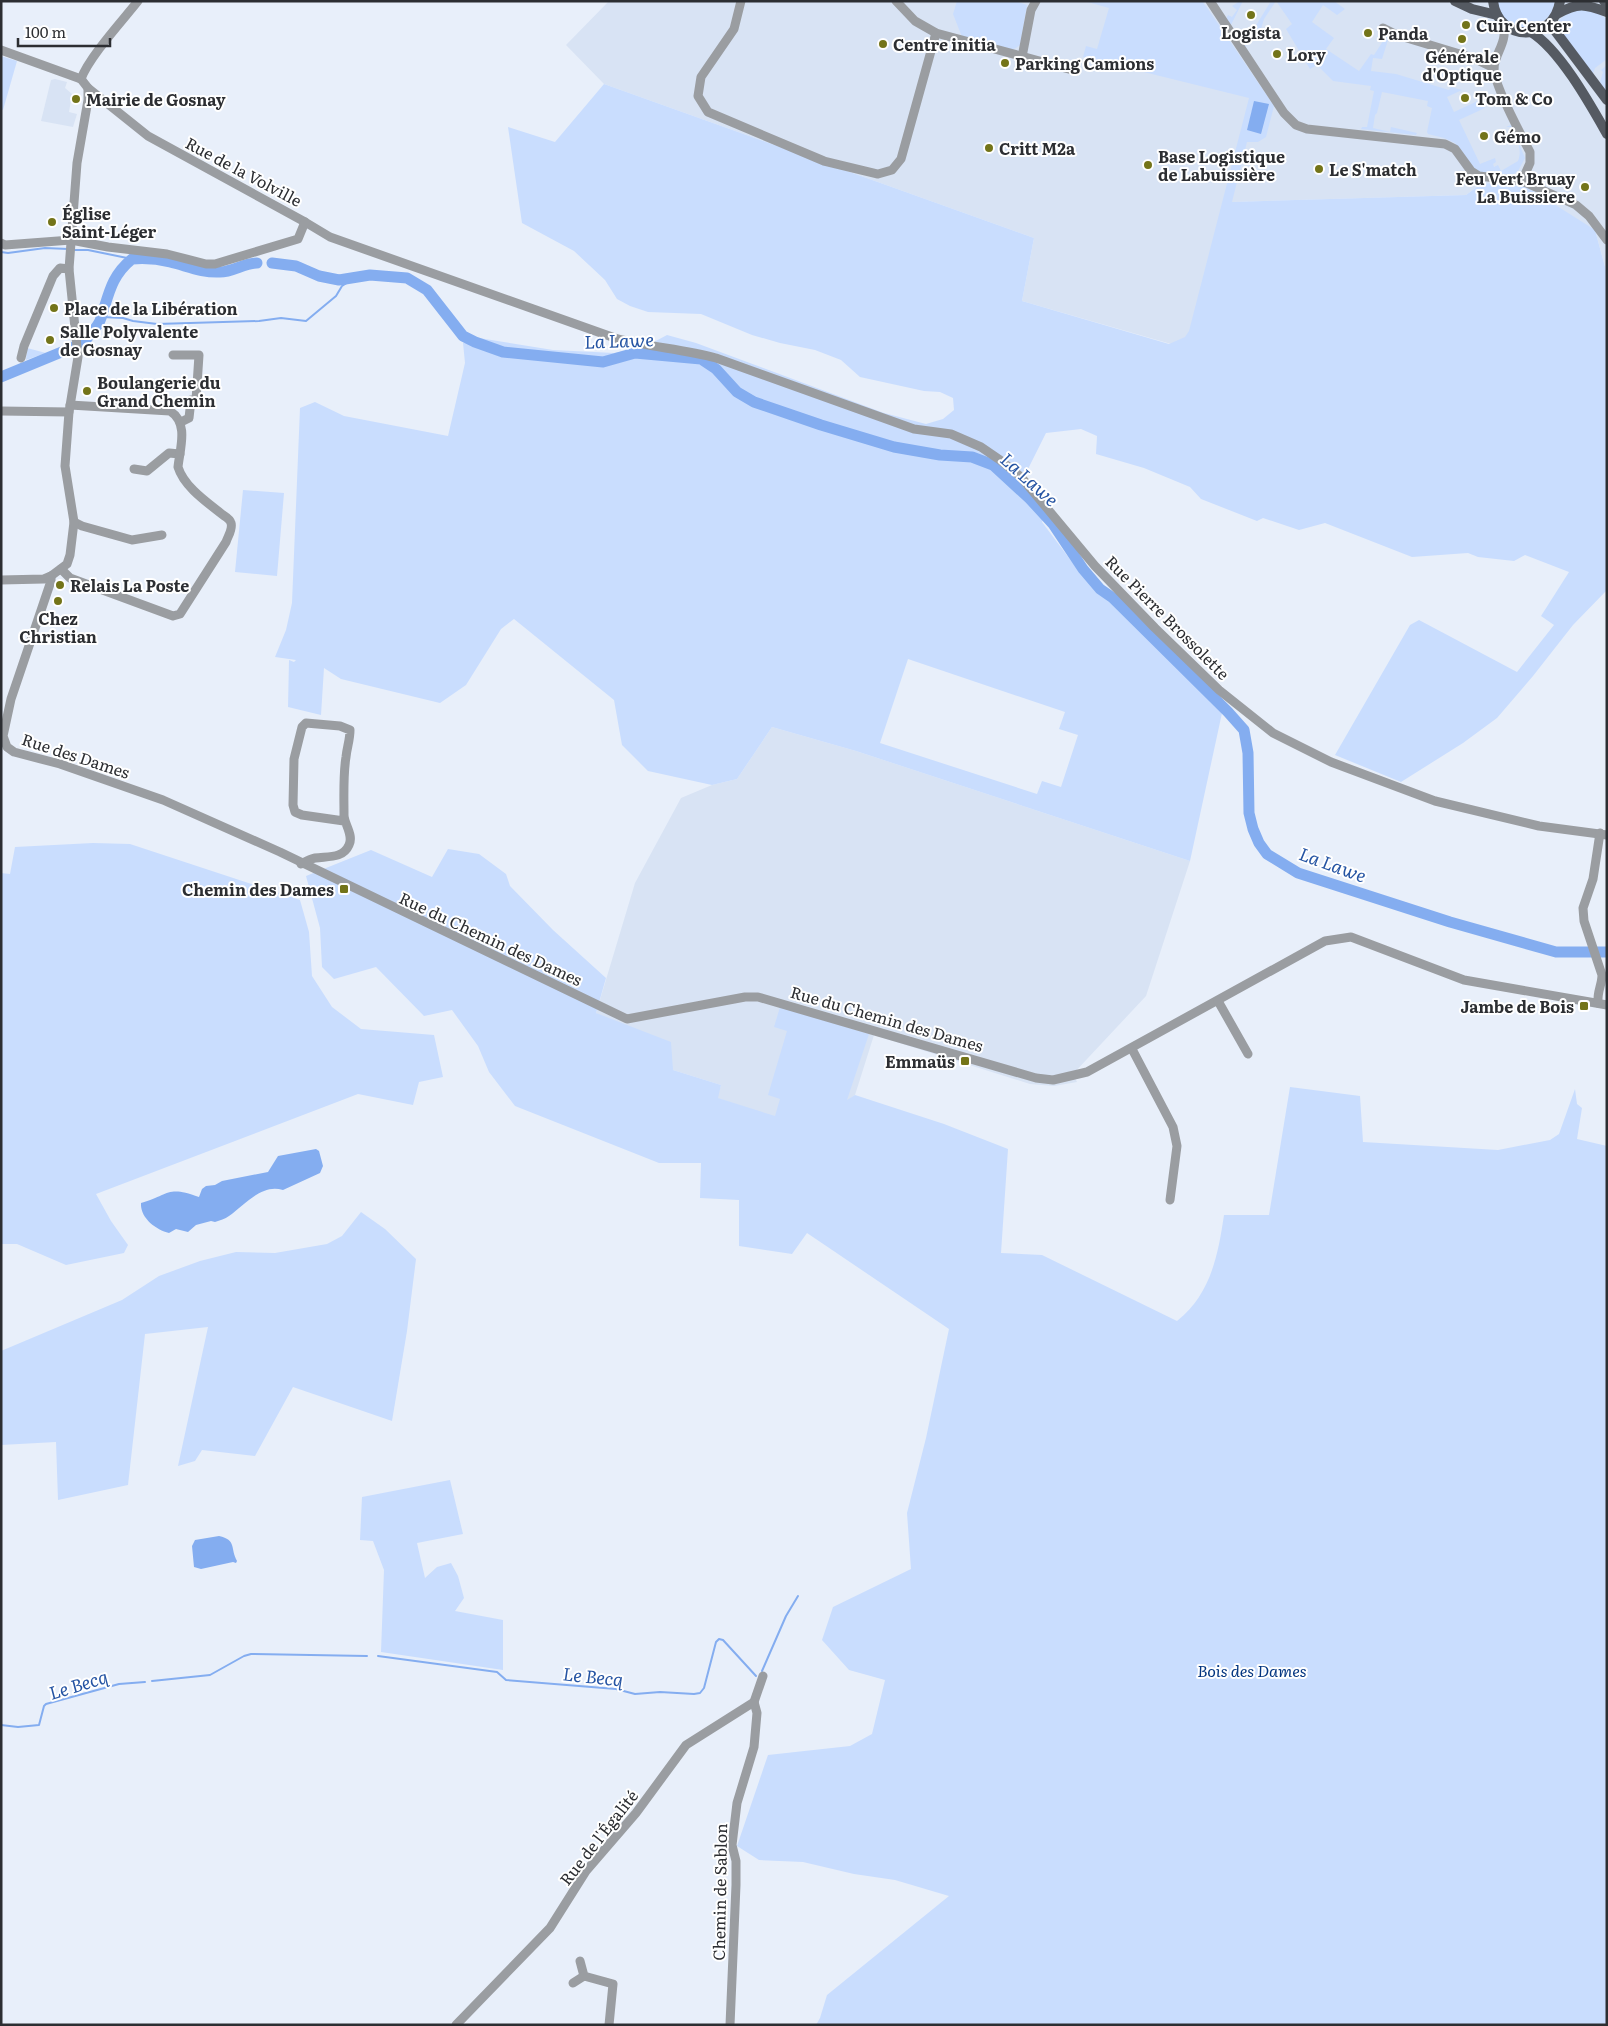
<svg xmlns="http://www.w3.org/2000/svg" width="1608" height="2026" viewBox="0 0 1608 2026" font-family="Literata,serif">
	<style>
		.built { fill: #d8e3f4 }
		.green { fill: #c9ddfe; fill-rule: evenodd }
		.water { fill: #84adf0 }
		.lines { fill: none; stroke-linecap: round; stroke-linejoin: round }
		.stream { stroke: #84adf0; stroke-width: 2 }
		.river { stroke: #84adf0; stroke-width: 11 }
		.minor { stroke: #9a9da1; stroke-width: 9 }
		.major { stroke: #555a62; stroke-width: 10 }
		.poi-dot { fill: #737419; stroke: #fff; stroke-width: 2 }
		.labels { text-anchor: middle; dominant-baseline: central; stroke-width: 4; stroke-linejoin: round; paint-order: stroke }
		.poi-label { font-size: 16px; font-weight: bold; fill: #2c2e32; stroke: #fff; text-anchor: start }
		.street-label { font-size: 16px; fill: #2c2e32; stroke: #fff }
		.park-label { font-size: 16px; font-style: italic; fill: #033580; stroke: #fff }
		.water-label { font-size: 18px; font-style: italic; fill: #2554a3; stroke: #fff }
	</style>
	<rect width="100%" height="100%" fill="#e8effa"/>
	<g class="built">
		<path d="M609 1H1607V274L1595 230 1482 183 1466 195 1232 202 1185 348 1022 301 1034 238 604 84 566 45Z"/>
		<path d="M55 79 67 82 65 88 72 94 69 112 77 114 73 127 41 121 51 80Z"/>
		<path d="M772 727 856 751 1190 861 1146 996 1073 1074 1077 1082 1054 1086 1030 1084 874 1035 855 1095 847 1101 775 1117 717 1098 721 1085 673 1070 596 1013 635 883 681 798 712 785 737 779Z"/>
	</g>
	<g class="green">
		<path d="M957 1H1015L1027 5 1020 45 1016 48 1010 50 962 37 953 14Z"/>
		<path d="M1084 1H1202L1208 9 1274 106 1266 137 1258 142H1247L1232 202 1466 195 1482 183 1527 187 1595 230 1607 274V590L1573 625 1533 676 1497 718 1463 743 1401 782 1335 755 1410 625 1419 620 1517 672 1554 625 1541 616 1569 572 1525 555 1514 561 1478 557 1468 553 1412 557 1325 523 1299 530 1263 518 1257 521 1201 499 1190 487 1144 468 1096 454 1097 436 1081 429 1046 433 1024 477 1048 509 1042 522 1078 570 1222 713 1190 861 856 751 772 727 737 779 712 785 648 771 622 745 614 700 514 619 501 629 466 685 440 703 341 679 324 668 321 715 288 707 289 660 294 662 296 660 275 657 286 630 292 603 300 408 315 402 344 416 448 436 465 363 463 343 479 338 553 350 614 353 635 349 631 337 654 342 667 335 696 343 884 413 926 424 943 419 954 410 953 398 940 392 924 391 860 377 841 360 815 350 780 343 752 335 701 314 648 312 630 306 617 299 605 280 574 251 522 223 508 127 555 142 604 84 1034 238 1022 301 1169 344 1185 337 1189 331 1249 98 1083 57 1086 46 1097 49 1109 8ZM908 659 1065 712 1059 729 1078 735 1061 787 1042 781 1037 794 880 743Z"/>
		<path d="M1240 1H1243L1231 25 1226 19 1228 15 1232 17 1237 10 1232 6Z"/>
		<path d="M1271 1H1334L1345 9 1337 15 1323 5 1312 22 1334 38 1326 49 1359 71 1371 54 1374 55 1387 35 1393 38V42L1388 40 1382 59 1373 58 1371 71 1396 74 1449 90 1451 87 1462 90 1447 97 1454 112 1482 99 1485 108 1459 120 1480 164 1495 158 1496 162 1493 164 1494 167 1498 165 1501 171 1518 161C1523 148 1516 138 1511 127H1506L1511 125 1525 158 1518 171 1512 175 1479 172 1470 165 1455 143 1444 138 1428 134 1427 132 1432 108 1427 106 1428 101 1382 92 1377 113 1375 115 1373 128 1390 132 1391 127 1417 133 1416 135 1361 129 1362 127H1367L1374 91 1370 90 1371 86 1333 81 1317 65 1310 69 1286 29 1292 24 1276 1 1264 19 1261 29 1245 47 1244 45Z"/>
		<path d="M1497 1H1555C1553 26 1517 39 1503 16 1500 12 1499 6 1497 1Z"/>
		<path d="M1577 9 1596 12 1607 19V59L1595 68 1592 76 1573 51 1556 23 1564 16Z"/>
		<path d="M1 56 17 61 3 110 1 109Z"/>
		<path d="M1607 65V96L1600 82 1603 72 1601 70Z"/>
		<path d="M27 348 46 353 26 360Z"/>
		<path d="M243 490 284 493 277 576 235 572Z"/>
		<path d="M93 843 130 844 300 900 309 932 312 976 332 1007 361 1029 434 1035 443 1077 419 1082 413 1105 358 1094 96 1194 111 1221 128 1245 124 1253 66 1265 17 1244H1V873L10 874 15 847Z"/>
		<path d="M448 849 479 854 506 874 510 886 553 930 606 978 596 1013 671 1042 673 1070 721 1085 718 1098 775 1116 780 1099 768 1095 787 1031 774 1027 780 1007 869 1034 847 1100 855 1095 944 1124 1008 1149 1001 1253 1042 1255 1177 1321C1211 1294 1218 1255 1224 1215H1269L1290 1087 1360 1096 1363 1142 1498 1150 1550 1140 1559 1134 1575 1089 1577 1104 1582 1108 1577 1139 1607 1146V2025H816L820 2018 827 1995 949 1896 895 1880 854 1874 803 1862 759 1860 737 1846 768 1755 850 1746 872 1734 885 1680 849 1670 822 1640 833 1607 911 1569 907 1513 926 1438 949 1329 807 1233 792 1254 739 1246V1200L700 1198 701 1163H659L515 1106 489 1072 478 1046 452 1010 424 1016 376 967 334 979 322 967 320 928 306 876 371 850 432 877Z"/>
		<path d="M361 1212 385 1229 416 1259 407 1331 392 1421 293 1387 255 1456 202 1450 195 1461 178 1466 208 1327 145 1334 128 1485 58 1500 56 1442 1 1445V1351L122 1300 159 1276 200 1261 236 1252 275 1253 327 1244 342 1236Z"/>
		<path d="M450 1480 463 1534 417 1543 425 1578 437 1567 451 1563 458 1576 464 1598 455 1611 503 1620V1670L381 1652 384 1570 373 1541 360 1540 362 1497Z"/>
	</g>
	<g class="water">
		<path d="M1254 101 1269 104 1261 134 1247 130Z"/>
		<path d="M316 1149 319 1151 323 1166 320 1173 283 1190C262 1183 245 1205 229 1216 225 1219 220 1220 215 1222L211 1221 196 1225 188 1232 176 1229 169 1233C156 1230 140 1218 141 1203 169 1195 167 1185 199 1197L202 1189 206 1186 215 1185 222 1181 268 1172 278 1156Z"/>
		<path d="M219 1536C237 1540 230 1548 237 1561L236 1563 233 1562 201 1569 194 1567 192 1546 195 1540Z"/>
	</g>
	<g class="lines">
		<g class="stream">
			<path d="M72 250H88L132 259"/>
			<path d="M1 252 8 253 45 248 68 249"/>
			<path d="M102 317 123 318 133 321 157 324 259 321 281 318 306 321 336 296 342 286 353 279"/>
			<path d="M378 1656 497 1672 506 1680 616 1689 635 1694 660 1692 694 1694 700 1693 704 1688 716 1642 719 1639 723 1640 756 1676"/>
			<path d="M762 1671 786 1616 798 1596"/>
			<path d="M152 1681 210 1675 244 1656 251 1654 367 1656"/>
			<path d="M1 1725 18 1727 39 1725 44 1706 46 1704 119 1684 145 1682"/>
		</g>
		<g class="river">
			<path d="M272 263 296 266 319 276 339 280 370 275 407 278 427 290 463 336 475 342 503 352 603 362 635 353 701 359 716 369 737 392 754 402 821 425 894 447 940 455 972 457 993 465 1030 499 1053 524 1083 569 1100 589 1113 598 1228 712 1244 730 1248 753 1249 813 1253 829 1259 843 1267 854 1298 873 1450 922 1556 952H1607"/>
			<path d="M1 377 81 344 85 341C90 334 99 326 101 318 109 294 111 276 132 259 144 258 158 259 170 262 187 266 202 273 220 272 233 272 244 263 257 263"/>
		</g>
		<g class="minor">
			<path d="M741 1 734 29 701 77 698 96 708 112 824 161 878 174 892 170 901 159 936 33"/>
			<path d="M896 1 915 21 936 33 1076 71"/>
			<path d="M1210 1 1284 113 1296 125 1307 129 1445 144 1455 149 1471 171 1479 176 1522 181 1576 205 1589 216 1607 240"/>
			<path d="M1503 23C1508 42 1496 51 1494 67 1492 81 1522 137 1530 152V163L1522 181"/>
			<path d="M1383 28 1397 35 1473 58 1494 68"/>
			<path d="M1 50 81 79"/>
			<path d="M1022 57 1031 10 1036 1"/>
			<path d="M81 79 88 88 148 136 305 222 330 237 615 338C648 347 683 349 716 358L914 429 951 434 981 447 1000 460 1021 477 1095 566 1155 628 1219 690 1273 733 1331 762 1435 801 1539 826 1607 835"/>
			<path d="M81 79C89 57 123 20 138 1"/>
			<path d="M1 243 5 245 71 240 108 247 167 254 206 264H215L298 239 305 222"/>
			<path d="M173 355H199L196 400H191L189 418 181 422"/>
			<path d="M21 358 24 346 53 276 60 268 69 269"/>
			<path d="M1 411 69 412"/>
			<path d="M134 469 147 471 169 453 180 454"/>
			<path d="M74 522 82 526 132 540 162 535"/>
			<path d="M61 569 70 578 173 616 180 614 226 542C228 536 233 529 231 523 230 519 226 517 223 515 208 503 184 487 178 467 180 448 189 423 170 411L70 405"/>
			<path d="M51 576V581L11 699 3 736 7 747 14 752 60 764 163 800 280 852 627 1019 745 997H758L1036 1078 1053 1080 1087 1072 1325 941 1351 937 1464 980 1607 1005"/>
			<path d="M1 580 44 579 51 576 67 564 70 555 74 522 65 466 69 412 78 357 69 269 77 163 88 100V88"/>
			<path d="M301 864C305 862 310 859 315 858 327 856 343 859 349 845 354 835 344 824 344 815 344 796 343 775 346 757 347 747 350 740 350 730L340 726 306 723 302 727 294 759 293 805 295 812 302 815 344 821"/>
			<path d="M1218 1001 1248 1054"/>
			<path d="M1598 1003C1597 991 1602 985 1602 975L1584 921 1583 908 1593 879 1600 833"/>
			<path d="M1132 1049 1173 1127 1177 1146 1170 1200"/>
			<path d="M754 1702 763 1676"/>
			<path d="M580 1961 584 1976 613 1984 609 2025"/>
			<path d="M573 1983 584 1976"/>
			<path d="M456 2025 550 1928 586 1871 636 1813 686 1745 754 1702"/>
			<path d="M730 2025 736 1885V1861L732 1845 737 1803 754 1747 757 1713 754 1702"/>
		</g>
		<g class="major">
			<path d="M1455 1 1472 9 1497 15"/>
			<path d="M1493 1C1498 43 1554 43 1560 1"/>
			<path d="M1604 1 1607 3"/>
			<path d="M1557 14C1578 2 1585 4 1607 12"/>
			<path d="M1553 21 1556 32 1607 100"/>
			<path d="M1531 32C1560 50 1590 104 1607 134"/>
		</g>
	</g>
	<g class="poi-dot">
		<circle cx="1251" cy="15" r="5"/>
		<circle cx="1466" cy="25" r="5"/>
		<circle cx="1368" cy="33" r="5"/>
		<circle cx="1462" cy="39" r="5"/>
		<circle cx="883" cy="44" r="5"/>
		<circle cx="1277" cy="54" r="5"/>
		<circle cx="1005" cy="63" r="5"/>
		<circle cx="1465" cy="98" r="5"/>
		<circle cx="76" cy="99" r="5"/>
		<circle cx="1484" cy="136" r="5"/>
		<circle cx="989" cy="148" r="5"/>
		<circle cx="1148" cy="165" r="5"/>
		<circle cx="1319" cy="169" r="5"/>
		<circle cx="1585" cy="187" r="5"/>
		<circle cx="52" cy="222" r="5"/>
		<circle cx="54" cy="308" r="5"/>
		<circle cx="50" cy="340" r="5"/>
		<circle cx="87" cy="391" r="5"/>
		<circle cx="60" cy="585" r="5"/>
		<circle cx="58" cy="601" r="5"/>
		<rect x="339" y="884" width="10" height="10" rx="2.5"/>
		<rect x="1579" y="1001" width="10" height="10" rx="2.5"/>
		<rect x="960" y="1056" width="10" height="10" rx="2.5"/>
	</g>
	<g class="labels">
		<g class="poi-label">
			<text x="1476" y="25">Cuir Center</text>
			<text x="1251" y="32" text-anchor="middle">Logista</text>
			<text x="1378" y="33">Panda</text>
			<text x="893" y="44">Centre initia</text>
			<text x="1287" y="54">Lory</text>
			<text x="1462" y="56" text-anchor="middle">Générale<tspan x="1462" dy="18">d'Optique</tspan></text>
			<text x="1015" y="63">Parking Camions</text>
			<text x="1475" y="98">Tom &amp; Co</text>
			<text x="86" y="99">Mairie de Gosnay</text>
			<text x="1494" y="136">Gémo</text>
			<text x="999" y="148">Critt M2a</text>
			<text x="1158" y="156">Base Logistique<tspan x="1158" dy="18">de Labuissière</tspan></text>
			<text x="1329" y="169">Le S'match</text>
			<text x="1575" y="178" text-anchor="end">Feu Vert Bruay<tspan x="1575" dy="18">La Buissiere</tspan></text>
			<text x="62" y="213">Église<tspan x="62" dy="18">Saint-Léger</tspan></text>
			<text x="64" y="308">Place de la Libération</text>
			<text x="60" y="331">Salle Polyvalente<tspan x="60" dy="18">de Gosnay</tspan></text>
			<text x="97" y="382">Boulangerie du<tspan x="97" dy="18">Grand Chemin</tspan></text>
			<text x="70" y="585">Relais La Poste</text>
			<text x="58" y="618" text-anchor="middle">Chez<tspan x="58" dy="18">Christian</tspan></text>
			<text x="334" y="889" text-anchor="end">Chemin des Dames</text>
			<text x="1574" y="1006" text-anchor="end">Jambe de Bois</text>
			<text x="955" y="1061" text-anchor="end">Emmaüs</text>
		</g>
		<g class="street-label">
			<text transform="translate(244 171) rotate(28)">Rue de la Volville</text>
			<text transform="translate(1168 617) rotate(45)">Rue Pierre Brossolette</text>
			<text transform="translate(76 755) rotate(18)">Rue des Dames</text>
			<text transform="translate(491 938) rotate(25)">Rue du Chemin des Dames</text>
			<text transform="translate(887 1018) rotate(16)">Rue du Chemin des Dames</text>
			<text transform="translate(598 1837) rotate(-52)">Rue de l'Égalité</text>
			<text transform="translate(719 1892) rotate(-89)">Chemin de Sablon</text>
		</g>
		<g class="park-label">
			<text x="1252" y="1670">Bois des Dames</text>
		</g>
		<g class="water-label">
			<text transform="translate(619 340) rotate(-2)">La Lawe</text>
			<text transform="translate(1030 479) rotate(42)">La Lawe</text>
			<text transform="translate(1333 864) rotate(20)">La Lawe</text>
			<text transform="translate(593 1676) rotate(6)">Le Becq</text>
			<text transform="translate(78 1684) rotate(-17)">Le Becq</text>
		</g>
	</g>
	<rect width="1608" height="2026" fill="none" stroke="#2c2e32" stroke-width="5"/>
	<path d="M18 38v8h92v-8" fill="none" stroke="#2c2e32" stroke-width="2.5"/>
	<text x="25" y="38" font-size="15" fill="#2c2e32" stroke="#ffffff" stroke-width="4" paint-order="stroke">100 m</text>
</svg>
